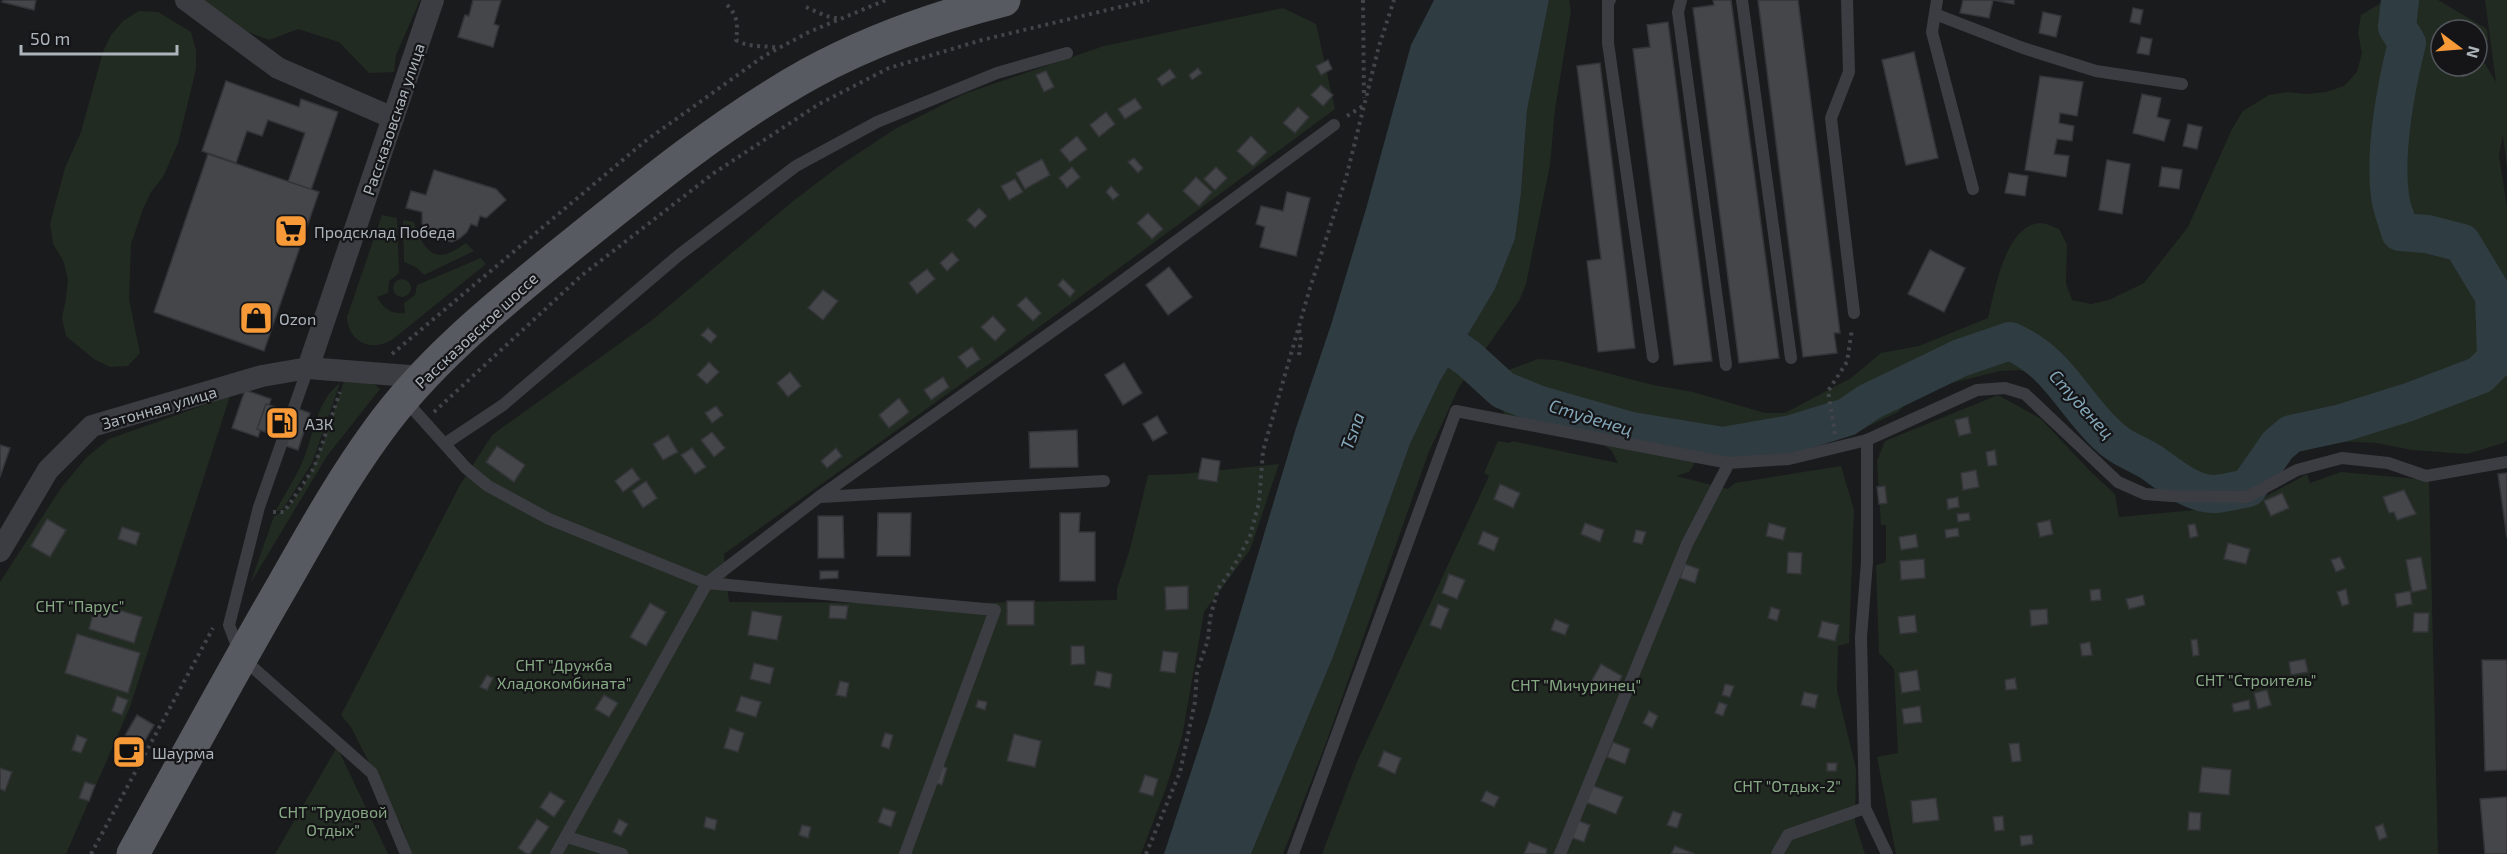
<svg xmlns="http://www.w3.org/2000/svg" width="2507" height="854" viewBox="0 0 2507 854" font-family="'Exo 2',sans-serif">
	<style>
		.green { fill: #222b22; fill-rule: evenodd }
		.water { fill: #2f3c42 }
		.lines { fill: none; stroke-linecap: round; stroke-linejoin: round }
		.river { stroke: #2f3c42; stroke-width: 38 }
		.building { fill: #44464a; stroke: #343539; stroke-width: 1.5 }
		.path { stroke: #414449; stroke-width: 4; stroke-dasharray: 3 4.5; stroke-linecap: butt }
		.lane { stroke: #3b3d42; stroke-width: 12 }
		.street { stroke: #3b3d42; stroke-width: 22 }
		.primary { stroke: #575b61; stroke-width: 33 }
		.labels { text-anchor: middle; dominant-baseline: central; stroke-width: 4.5; stroke-linejoin: round; paint-order: stroke }
		.street-label { font-size: 16px; fill: #acb4bc; stroke: #151518 }
		.poi-label { font-size: 16px; fill: #acb4bc; stroke: #151518; text-anchor: start }
		.park-label { font-size: 16px; fill: #86a883; stroke: #151518 }
		.water-label { font-size: 18px; font-style: italic; fill: #83a7b8; stroke: #151518 }
	</style>
	<rect width="100%" height="100%" fill="#1a1b1d"/>
	<g class="green">
		<path d="M197 0H420L396 55 394 72 369 73 339 42 298 29 269 40 238 28Z"/>
		<path d="M1549 0H1569L1571 11 1555 109 1550 165 1526 284 1519 301 1459 387 1428 454 1326 743 1283 854H1251L1333 657 1410 444 1440 381 1495 289 1515 239 1521 193 1527 110Z"/>
		<path d="M2386 0H2438L2487 29 2488 40 2482 59 2496 82 2485 0H2507V169L2503 135 2499 155 2507 208V440L2503 443 2467 454 2412 450 2376 443 2339 441 2255 463 2238 473 2220 478 2202 479 2147 468 2114 452 2074 414 2064 398 2037 375 2019 370 2000 371 1927 389 1911 399 1898 412 1848 436 1830 441 1771 452 1753 450 1699 457 1689 472 1676 476 1728 489 1735 483 1841 466 1854 510 1849 643 1838 646 1837 690 1856 769 1855 823 1865 854H1322L1357 762 1489 476 1484 473 1498 441 1510 443 1512 441 1618 463 1611 450 1579 429 1561 423 1552 421 1508 427 1497 390 1503 372 1538 359 1557 360 1653 385 1693 392 1765 413H1785L1851 378 1881 353 1919 346 1988 318C1995 291 2005 225 2040 223 2046 223 2053 227 2059 229L2067 245 2066 283 2072 300 2091 304 2109 300 2144 283 2188 227 2232 129 2243 111 2269 95 2288 92 2307 94 2326 92 2344 86 2357 72 2362 53 2358 33 2361 15ZM2441 30H2477V66H2441Z"/>
		<path d="M1283 8 1316 24 1335 109 989 364 724 554 729 602 968 603 1117 600V589L1130 549 1148 475 1182 474 1279 464 1250 550 1204 612 1182 737 1166 788 1141 854H412L402 827 351 727 341 715 460 485 492 435 651 321 792 202 839 166 895 129 964 94 1104 46Z"/>
		<path d="M139 11 158 12 191 32 196 50V69L178 143 163 177 151 192 143 209 131 244 129 299 140 353 128 366 110 367 94 359 66 336 62 318 66 299 68 279 63 260 53 244 50 224 65 168 81 132 103 52 111 35 123 21Z"/>
		<path d="M382 215 397 218 399 273 389 281 388 293 377 297C383 308 392 315 405 313L404 303 415 295 417 285 481 258 486 264 393 339C372 353 348 342 347 317Z"/>
		<path d="M403 220 414 222C418 237 429 262 449 253 455 251 461 246 466 243L474 251 424 275 416 267 404 262Z"/>
		<circle cx="402" cy="288" r="9"/>
		<path d="M344 381 374 384 380 389 327 456 250 584 274 516C309 503 332 416 344 381Z"/>
		<path d="M340 383 312 463 283 509 275 512C285 494 296 477 304 458 314 433 317 400 340 383Z"/>
		<path d="M1998 395 2041 419 2091 472 2115 494 2119 517 2250 505 2307 474 2310 483 2341 472 2429 480 2438 854H1896L1877 757 1898 753 1894 669 1879 653 1876 565 1886 562V525H1881L1877 461 1885 441Z"/>
		<path d="M230 396 130 707 66 854H0V582L61 488 87 457 109 439Z"/>
		<path d="M337 747 388 854H275Z"/>
	</g>
	<path class="water" d="M1434 0H1549L1527 110 1521 193 1515 239 1495 289 1440 381 1410 444 1333 657 1251 854H1164L1208 720 1296 428 1331 325 1366 209 1411 45Z"/>
	<g class="lines">
		<path class="river" d="M1416 321 1469 359 1503 390 1537 404 1631 431 1723 446 1792 434 1847 417 1869 402 1960 358 2010 341C2058 362 2070 399 2105 433 2121 449 2133 451 2151 462 2170 475 2191 495 2216 494 2226 493 2237 490 2248 488L2278 445 2291 434 2342 423 2409 402 2480 375 2492 363 2496 356 2494 296 2462 243 2427 234 2400 232C2397 220 2391 208 2390 196 2384 151 2396 86 2407 43L2397 27 2400 0"/>
	</g>
	<g class="building">
		<path d="M3 0H36L34 10 2 2Z"/>
		<path d="M473 0H501L494 24 499 26 493 47 458 37 465 15 469 16Z"/>
		<path d="M1713 0H1731L1779 358 1739 363 1693 8 1714 5Z"/>
		<path d="M1758 0H1798L1840 333H1834L1837 353 1803 357Z"/>
		<path d="M1963 0H2014V4L1993 0 1989 18 1960 13Z"/>
		<path d="M2133 8 2143 10 2140 24 2130 22Z"/>
		<path d="M2043 12 2061 16 2056 37 2039 33Z"/>
		<path d="M1668 22 1712 361 1674 365 1633 49 1650 47 1647 25Z"/>
		<path d="M2141 37 2152 39 2149 55 2137 53Z"/>
		<path d="M1914 52 1938 158 1906 165 1882 60Z"/>
		<path d="M1328 60 1332 69 1321 75 1316 66Z"/>
		<path d="M1600 63 1635 348 1598 352 1587 261 1601 259 1577 66Z"/>
		<path d="M1198 68 1202 73 1192 80 1189 75Z"/>
		<path d="M1170 69 1176 77 1162 86 1157 79Z"/>
		<path d="M1046 71 1054 87 1044 92 1036 75Z"/>
		<path d="M2040 76 2083 82 2077 116 2060 113 2059 123 2074 126 2072 141 2057 139 2054 154 2069 156 2066 177 2025 170Z"/>
		<path d="M226 81 299 107 301 99 338 112 311 190 288 182 305 133 268 120 262 136 247 131 236 163 202 151Z"/>
		<path d="M1321 85 1333 95 1323 106 1311 95Z"/>
		<path d="M2142 94 2161 98 2157 117 2170 120 2164 141 2133 133Z"/>
		<path d="M1135 98 1142 108 1125 119 1118 109Z"/>
		<path d="M1298 107 1309 117 1295 133 1283 123Z"/>
		<path d="M1106 112 1115 124 1099 137 1090 125Z"/>
		<path d="M2188 124 2202 127 2197 149 2183 146Z"/>
		<path d="M1077 136 1087 149 1070 162 1060 150Z"/>
		<path d="M1251 136 1267 152 1253 166 1237 151Z"/>
		<path d="M208 154 319 192 264 351 154 312Z"/>
		<path d="M1134 158 1143 168 1138 173 1128 162Z"/>
		<path d="M1042 159 1050 175 1025 189 1016 173Z"/>
		<path d="M2107 160 2130 164 2122 214 2099 210Z"/>
		<path d="M1072 167 1080 177 1067 188 1059 178Z"/>
		<path d="M1216 167 1227 178 1215 190 1204 179Z"/>
		<path d="M2162 167 2182 170 2179 189 2159 186Z"/>
		<path d="M434 170 496 189 506 200 486 218 480 216 477 226 471 224 467 232 460 238 452 242 434 238 427 232 422 223V212L406 208 411 191 426 195Z"/>
		<path d="M2009 173 2028 176 2025 196 2005 193Z"/>
		<path d="M1196 177 1212 192 1199 206 1183 191Z"/>
		<path d="M1015 179 1023 192 1009 200 1001 186Z"/>
		<path d="M1111 186 1119 195 1113 200 1106 192Z"/>
		<path d="M1287 192 1310 198 1296 256 1260 247 1265 227 1256 224 1261 206 1283 211Z"/>
		<path d="M979 208 987 216 975 228 967 220Z"/>
		<path d="M1148 213 1163 229 1152 239 1137 223Z"/>
		<path d="M1930 250 1965 268 1944 312 1908 294Z"/>
		<path d="M952 252 959 260 947 271 940 263Z"/>
		<path d="M1169 267 1192 297 1168 315 1146 285Z"/>
		<path d="M927 269 935 279 917 294 909 283Z"/>
		<path d="M1063 279 1075 291 1070 297 1058 285Z"/>
		<path d="M823 290 838 301 823 320 808 308Z"/>
		<path d="M1026 297 1041 313 1033 321 1017 305Z"/>
		<path d="M993 316 1006 330 995 341 981 327Z"/>
		<path d="M708 328 717 336 711 343 701 335Z"/>
		<path d="M972 347 980 359 967 368 958 357Z"/>
		<path d="M709 362 719 372 707 384 697 375Z"/>
		<path d="M1124 363 1142 393 1123 405 1105 375Z"/>
		<path d="M790 372 801 386 788 397 777 383Z"/>
		<path d="M943 377 949 387 931 400 924 390Z"/>
		<path d="M245 390 271 399 258 437 232 428Z"/>
		<path d="M899 398 909 412 889 428 879 415Z"/>
		<path d="M266 404 291 412 293 407 310 413 298 450 280 444 282 438 257 429Z"/>
		<path d="M716 406 723 415 712 423 705 413Z"/>
		<path d="M1157 416 1167 433 1153 441 1143 424Z"/>
		<path d="M1968 417 1971 433 1959 436 1955 420Z"/>
		<path d="M1077 430 1078 467 1030 468 1029 432Z"/>
		<path d="M712 432 725 448 714 457 701 440Z"/>
		<path d="M668 435 678 452 663 460 653 444Z"/>
		<path d="M0 445 10 448 0 477Z"/>
		<path d="M497 446 525 465 514 482 486 462Z"/>
		<path d="M692 448 706 467 695 474 681 455Z"/>
		<path d="M836 448 842 456 827 468 821 461Z"/>
		<path d="M1995 450 1997 465 1988 466 1986 452Z"/>
		<path d="M1202 458 1220 461 1217 482 1198 479Z"/>
		<path d="M632 468 640 479 623 492 615 481Z"/>
		<path d="M1976 470 1979 487 1963 490 1961 473Z"/>
		<path d="M2507 473V538L2498 474Z"/>
		<path d="M646 481 657 498 643 508 632 491Z"/>
		<path d="M1500 484 1520 493 1513 508 1494 499Z"/>
		<path d="M1885 486 1887 503 1879 504 1877 487Z"/>
		<path d="M2404 490 2416 514 2397 520 2394 512 2389 513 2383 497Z"/>
		<path d="M2282 493 2289 508 2271 516 2264 501Z"/>
		<path d="M1958 497 1959 507 1948 509 1947 499Z"/>
		<path d="M878 513H911L910 556H877Z"/>
		<path d="M1060 513H1080L1079 532H1095V581H1060Z"/>
		<path d="M1969 513 1970 520 1958 522 1957 514Z"/>
		<path d="M818 516H843L844 558H818Z"/>
		<path d="M47 519 66 530 50 557 31 546Z"/>
		<path d="M2050 520 2053 534 2040 537 2037 523Z"/>
		<path d="M1585 523 1604 530 1600 542 1581 534Z"/>
		<path d="M1769 523 1786 528 1783 540 1766 536Z"/>
		<path d="M2195 524 2198 536 2190 538 2188 525Z"/>
		<path d="M122 527 140 533 136 545 118 539Z"/>
		<path d="M1958 528 1959 536 1946 538 1945 530Z"/>
		<path d="M1636 530 1646 532 1642 544 1633 542Z"/>
		<path d="M1483 531 1499 538 1494 551 1478 544Z"/>
		<path d="M1916 534 1918 547 1901 550 1899 537Z"/>
		<path d="M2228 543 2250 549 2246 564 2224 559Z"/>
		<path d="M1788 552 1802 553 1801 574 1787 573Z"/>
		<path d="M2340 557 2345 568 2336 572 2331 560Z"/>
		<path d="M2421 557 2427 589 2412 592 2406 560Z"/>
		<path d="M1924 559 1925 578 1901 580 1900 561Z"/>
		<path d="M1685 564 1699 569 1695 583 1680 578Z"/>
		<path d="M820 571H838V578L820 579Z"/>
		<path d="M1449 574 1465 580 1457 599 1442 593Z"/>
		<path d="M1188 586V609L1166 610 1165 587Z"/>
		<path d="M2100 589 2101 600 2091 601 2090 590Z"/>
		<path d="M2346 589 2349 604 2342 606 2337 592Z"/>
		<path d="M2410 591 2412 604 2397 607 2395 594Z"/>
		<path d="M2143 595 2145 605 2129 609 2126 599Z"/>
		<rect x="1007" y="601" width="27" height="24"/>
		<path d="M96 603 142 617 134 643 89 629Z"/>
		<path d="M650 603 666 612 646 646 630 637Z"/>
		<path d="M1438 604 1449 609 1441 629 1430 625Z"/>
		<path d="M830 605 848 606 846 619 829 618Z"/>
		<path d="M1771 607 1780 610 1777 621 1768 618Z"/>
		<path d="M2047 609 2048 624 2031 626 2030 610Z"/>
		<path d="M752 611 782 616 777 640 748 635Z"/>
		<path d="M2414 613H2429L2428 632H2413Z"/>
		<path d="M1915 615 1917 632 1900 634 1898 617Z"/>
		<path d="M1555 619 1569 625 1565 635 1551 630Z"/>
		<path d="M1822 621 1839 625 1835 641 1818 637Z"/>
		<path d="M77 634 140 653 128 693 65 673Z"/>
		<path d="M2197 639 2199 655 2193 656 2191 640Z"/>
		<path d="M2090 642 2092 655 2082 656 2080 644Z"/>
		<path d="M1071 646H1084L1085 664 1071 665Z"/>
		<path d="M1163 651 1178 653 1175 673 1160 671Z"/>
		<path d="M2305 659 2308 672 2291 675 2289 662Z"/>
		<path d="M2482 660H2507V770L2485 771Z"/>
		<path d="M754 663 774 668 770 684 750 679Z"/>
		<path d="M1601 664 1622 676 1613 693 1591 682Z"/>
		<path d="M1917 670 1920 690 1902 693 1899 673Z"/>
		<path d="M1097 671 1112 674 1110 688 1094 685Z"/>
		<path d="M487 675 493 678 487 690 480 687Z"/>
		<path d="M2015 678 2017 689 2006 690 2005 680Z"/>
		<path d="M840 681 849 683 846 697 836 695Z"/>
		<path d="M1725 684 1734 686 1730 697 1722 695Z"/>
		<path d="M2267 690 2271 705 2258 709 2254 693Z"/>
		<path d="M1804 692 1818 695 1815 708 1801 705Z"/>
		<path d="M604 695 618 703 609 717 595 709Z"/>
		<path d="M117 696 128 700 122 715 112 711Z"/>
		<path d="M741 696 761 702 756 717 736 711Z"/>
		<path d="M978 700 987 702 985 710 976 707Z"/>
		<path d="M2249 700 2250 709 2234 712 2232 704Z"/>
		<path d="M1719 702 1727 705 1723 716 1715 713Z"/>
		<path d="M1920 706 1922 722 1904 724 1902 709Z"/>
		<path d="M1649 711 1658 716 1652 728 1643 723Z"/>
		<path d="M137 715 154 725 130 766 113 756Z"/>
		<path d="M730 728 744 733 738 752 724 748Z"/>
		<path d="M885 733 893 735 889 749 881 746Z"/>
		<path d="M1014 734 1041 741 1035 767 1007 761Z"/>
		<path d="M77 735 87 739 81 753 72 750Z"/>
		<path d="M1613 742 1630 749 1625 764 1607 757Z"/>
		<path d="M2019 743 2021 761 2012 762 2009 744Z"/>
		<path d="M1384 751 1401 758 1395 774 1378 766Z"/>
		<path d="M1827 763H1837L1836 771H1827Z"/>
		<path d="M935 764 947 768 942 785 929 781Z"/>
		<path d="M2202 767 2231 770 2229 795 2199 792Z"/>
		<path d="M0 768 12 772 5 791 0 789Z"/>
		<path d="M1145 775 1158 779 1153 796 1139 792Z"/>
		<path d="M85 782 95 785 89 801 79 798Z"/>
		<path d="M1591 785 1623 797 1616 814 1585 802Z"/>
		<path d="M1486 791 1499 797 1494 807 1481 801Z"/>
		<path d="M550 792 565 801 554 817 540 807Z"/>
		<path d="M2507 797V854H2485L2480 799Z"/>
		<path d="M1936 798 1939 820 1913 823 1911 801Z"/>
		<path d="M883 808 896 812 891 827 878 822Z"/>
		<path d="M1673 811 1682 814 1677 828 1667 825Z"/>
		<path d="M2189 812 2201 813 2200 830H2188Z"/>
		<path d="M2003 816 2004 830 1995 831 1993 817Z"/>
		<path d="M706 817 717 820 715 830 704 827Z"/>
		<path d="M537 819 549 827 530 854H527L518 848Z"/>
		<path d="M619 819 628 824 621 836 613 832Z"/>
		<path d="M1576 820 1590 825 1584 842 1570 837Z"/>
		<path d="M2383 824 2387 837 2379 840 2375 827Z"/>
		<path d="M802 825 811 827 808 838 799 835Z"/>
		<path d="M2032 835 2033 844 2021 846 2020 836Z"/>
		<path d="M1529 842 1547 849 1546 854H1524Z"/>
		<path d="M1675 846 1695 854H1671Z"/>
	</g>
	<g class="lines">
		<g class="path">
			<path d="M1363 0 1364 98"/>
			<path d="M727 5C738 16 738 25 736 40 748 48 764 45 779 48"/>
			<path d="M806 7 826 16 840 19"/>
			<path d="M1347 116 1363 106"/>
			<path d="M1299 330 1301 336 1299 356"/>
			<path d="M392 354 644 142 764 56 809 32 886 0"/>
			<path d="M434 412 581 276 714 173 819 104 889 68 982 40 1149 0"/>
			<path d="M1835 434 1828 391 1847 362 1852 329"/>
			<path d="M273 512H284L314 468 340 392"/>
			<path d="M91 854 213 628"/>
			<path d="M1146 854 1180 772 1195 702 1197 671 1208 640 1210 618 1218 589 1234 566 1250 536 1259 503 1263 451 1310 288 1346 178 1379 46 1394 0"/>
		</g>
		<g class="lane">
			<path d="M1610 0 1608 2V43L1653 357"/>
			<path d="M1681 0 1678 12 1726 365"/>
			<path d="M1742 0 1791 358"/>
			<path d="M1847 0 1849 72 1831 118 1854 313"/>
			<path d="M1937 0 1932 32 1973 189"/>
			<path d="M1935 14 2023 48 2096 71 2182 84"/>
			<path d="M308 368 259 507 229 625 241 657 372 773 406 854"/>
			<path d="M405 400 466 468 488 486 549 519 707 583 819 497 1095 301 1334 125"/>
			<path d="M446 443 503 405 679 255 796 166 877 122 997 73 1067 53"/>
			<path d="M821 497 1104 481"/>
			<path d="M567 837 622 854"/>
			<path d="M556 854 707 583 995 610 905 854"/>
			<path d="M1293 854 1456 411 1729 463"/>
			<path d="M1560 854 1687 544 1729 463 1789 459 1867 440"/>
			<path d="M1777 854 1788 835 1865 808"/>
			<path d="M1887 854 1865 808 1861 637 1867 562V440L1977 390 2005 388 2025 394 2118 482 2145 494 2172 496 2247 497 2297 470 2342 458 2388 463 2426 476 2507 462"/>
		</g>
		<g class="street">
			<path d="M186 0 278 68 393 118"/>
			<path d="M308 368 433 0"/>
			<path d="M0 551 48 470 92 426 262 376 308 368 422 377"/>
		</g>
		<path class="primary" d="M133 854C183 763 232 672 284 583 313 532 342 480 377 432 427 362 497 306 563 252 641 189 721 123 809 74 869 41 937 17 1004 0"/>
	</g>
	<defs>
		<symbol id="supermarket-square" viewBox="-11 -11 22 22"><rect x="-9" y="-9" width="18" height="18" rx="4" fill="#f89a37" stroke="#151518"/><path d="M-6-5.5h2.5l.6 2H6L4.5 2H-2.5L-4.4-4H-6ZM-1.5 3.2a1.3 1.3 0 1 0 .1 0ZM3 3.2a1.3 1.3 0 1 0 .1 0Z" fill="#111"/></symbol>
		<symbol id="shop-square" viewBox="-11 -11 22 22"><rect x="-9" y="-9" width="18" height="18" rx="4" fill="#f89a37" stroke="#151518"/><path d="M-5-2.5h2.3a2.7 3.5 0 0 1 5.4 0H5L5.5 6h-11ZM-1.5-2.5h3a1.5 2.3 0 0 0-3 0Z" fill="#111"/></symbol>
		<symbol id="fuel-square" viewBox="-11 -11 22 22"><rect x="-9" y="-9" width="18" height="18" rx="4" fill="#f89a37" stroke="#151518"/><path d="M-5.5-6h7V0h2V4h1.3V-2.5L3-4.5l.8-.8L6-3V5H2.5V1h-1V6h-7ZM-4.2-4.7v3.2H.2V-4.7Z" fill="#111"/></symbol>
		<symbol id="cafe-square" viewBox="-11 -11 22 22"><rect x="-9" y="-9" width="18" height="18" rx="4" fill="#f89a37" stroke="#151518"/><path d="M-5.5-4.5H6V0H3Q3 3.5 0 3.5H-2.5Q-5.5 3.5-5.5 0ZM3-3.2v2h1.7v-2ZM-6 4.5H4V6H-6Z" fill="#111"/></symbol>
	</defs>
	<g fill-rule="evenodd">
		<use href="#supermarket-square" x="272" y="212" width="38" height="38"/>
		<use href="#shop-square" x="237" y="299" width="38" height="38"/>
		<use href="#fuel-square" x="263" y="404" width="38" height="38"/>
		<use href="#cafe-square" x="110" y="733" width="38" height="38"/>
	</g>
	<g class="labels">
		<g class="street-label">
			<text transform="translate(393 119) rotate(-71)">Рассказовская улица</text>
			<text transform="translate(476 330) rotate(-43)">Рассказовское шоссе</text>
			<text transform="translate(159 407) rotate(-16)">Затонная улица</text>
		</g>
		<g class="poi-label">
			<text x="314" y="231">Продсклад Победа</text>
			<text x="279" y="318">Ozon</text>
			<text x="305" y="423">АЗК</text>
			<text x="152" y="752">Шаурма</text>
		</g>
		<g class="park-label">
			<text x="80" y="605">СНТ "Парус"</text>
			<text x="564" y="664">СНТ "Дружба<tspan x="564" dy="18">Хладокомбината"</tspan></text>
			<text x="2256" y="679">СНТ "Строитель"</text>
			<text x="1576" y="684">СНТ "Мичуринец"</text>
			<text x="1787" y="785">СНТ "Отдых-2"</text>
			<text x="333" y="811">СНТ "Трудовой<tspan x="333" dy="18">Отдых"</tspan></text>
		</g>
		<g class="water-label">
			<text transform="translate(2082 404) rotate(48)">Студенец</text>
			<text transform="translate(1591 417) rotate(17)">Студенец</text>
			<text transform="translate(1352 431) rotate(-70)">Tsna</text>
		</g>
	</g>
	<g transform="translate(2459 48) rotate(106)"><circle r="28" fill="#151518" stroke="#51555a" stroke-width="1.5"/>
	<path d="M0-4.5L10 22L0 15L-10 22Z" fill="#f89a37"/>
	<text y="-9" font-size="16" font-weight="bold" text-anchor="middle" fill="#acb4bc">N</text>
	</g>
	<path d="M21 45v9h156v-9" fill="none" stroke="#acb4bc" stroke-width="3"/>
	<text x="30" y="45" font-size="18" fill="#acb4bc" stroke="#151518" stroke-width="4.5" paint-order="stroke">50 m</text>
</svg>
